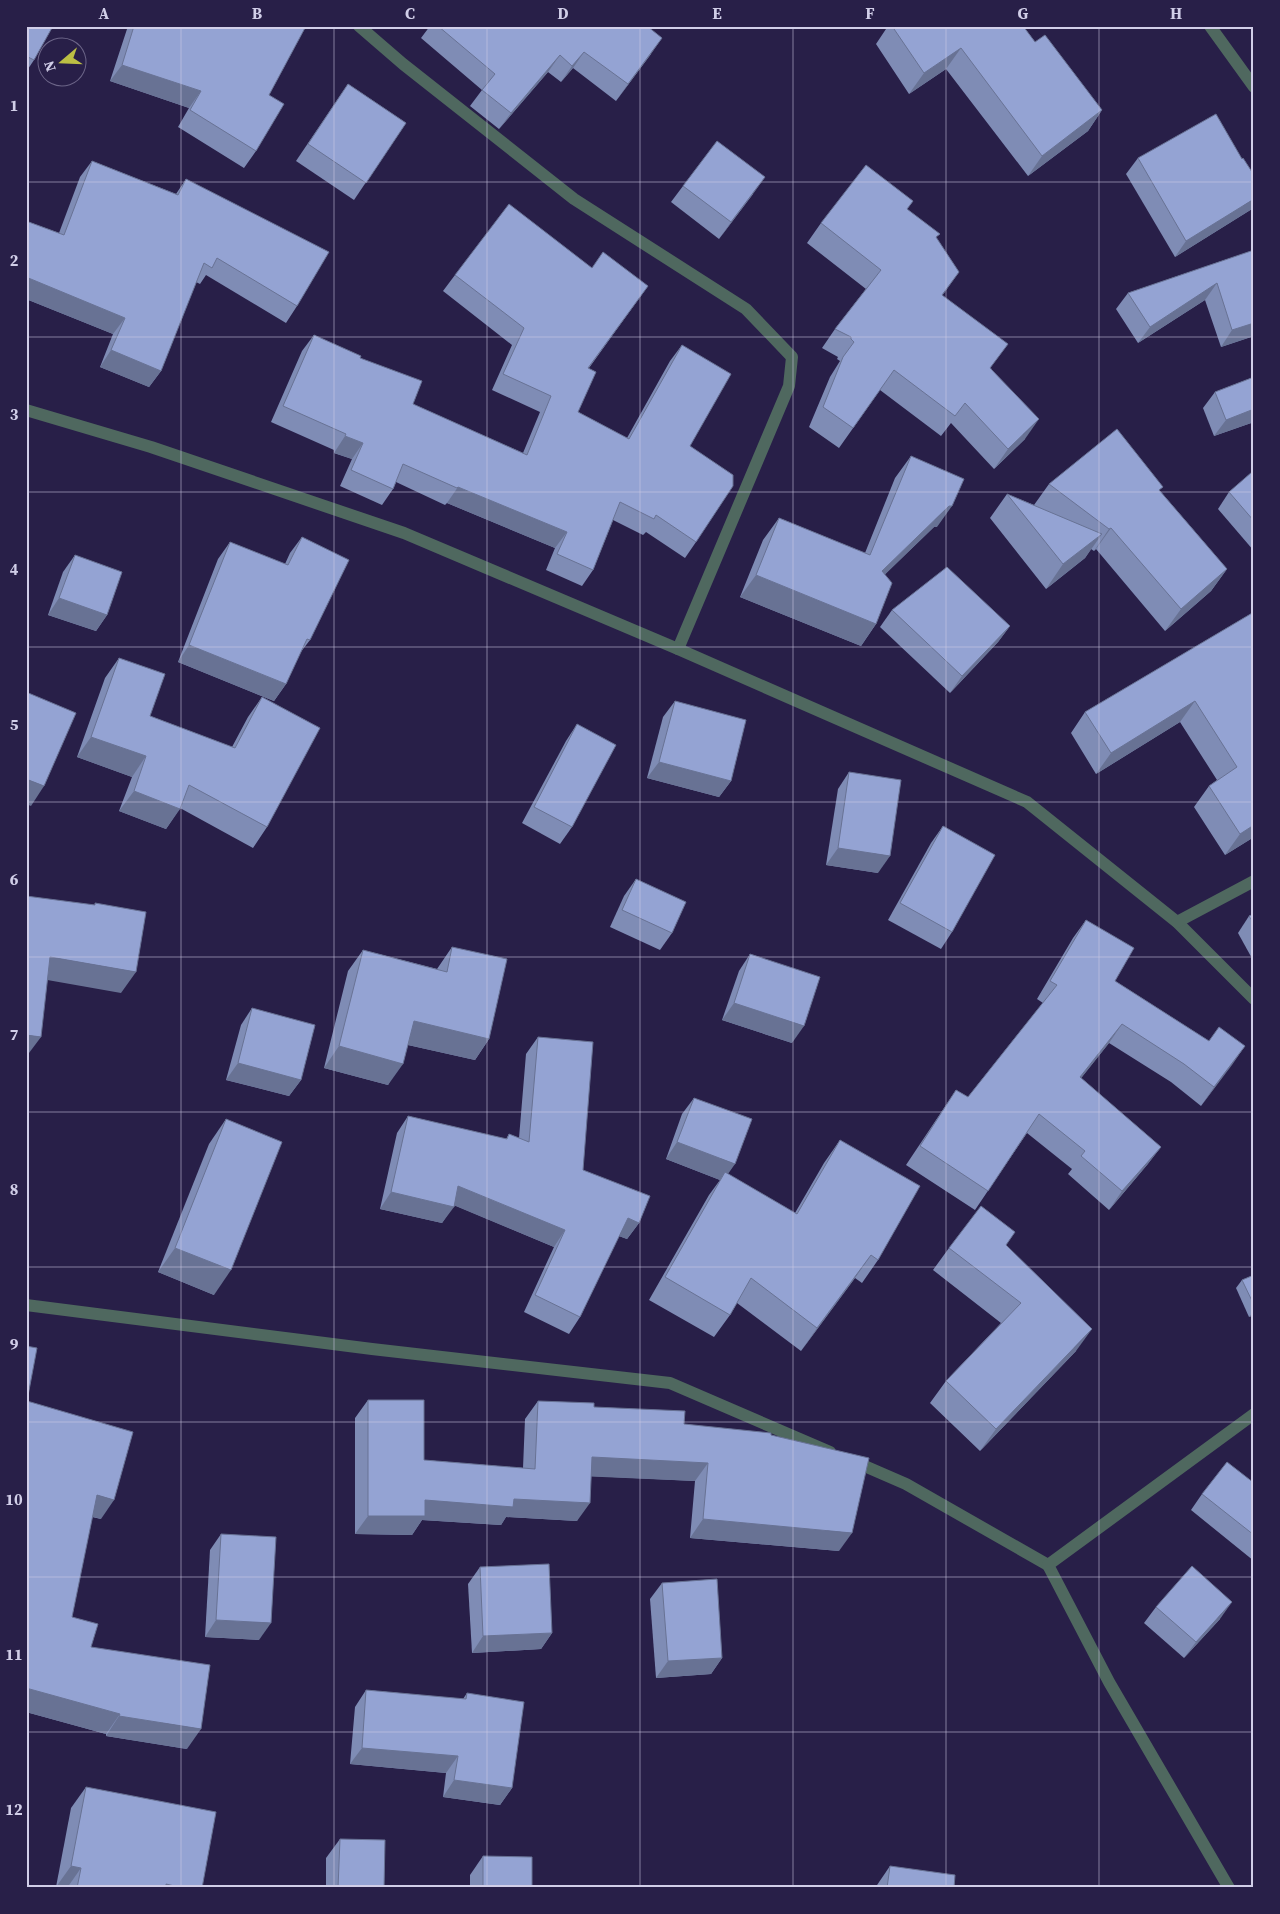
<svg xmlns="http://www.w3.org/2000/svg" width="1280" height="1914" viewBox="0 0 1280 1914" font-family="'Source Serif 4',serif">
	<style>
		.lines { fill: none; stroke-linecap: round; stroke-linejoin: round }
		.minor { stroke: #4f685f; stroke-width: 12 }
		.wall { fill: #7f8cb5 }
		.shaded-wall { fill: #687294 }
		.building { fill: #94a3d3; stroke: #687294 }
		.grid { fill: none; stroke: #d1cee8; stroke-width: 1; stroke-opacity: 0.55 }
		.neatline { fill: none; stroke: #d1cee8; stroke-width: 2 }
		.grid-label { font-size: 16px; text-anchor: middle; font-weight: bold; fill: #d1cee8 }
	</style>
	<rect width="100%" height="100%" fill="#281f48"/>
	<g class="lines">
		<g class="minor">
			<path d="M359 26 403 64 574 199 746 309 792 357 789 386 678 649"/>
			<path d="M1210 26 1254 87"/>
			<path d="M26 410 151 447 404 533 678 649 1027 802 1177 922 1254 999"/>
			<path d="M1177 922 1254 881"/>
			<path d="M26 1305 372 1349 670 1383 830 1452"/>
			<path d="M853 1461 906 1484 1048 1565"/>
			<path d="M1229 1888 1109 1682 1048 1565 1254 1414"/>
		</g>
	</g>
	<g class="wall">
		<path d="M26 26 34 60 26 72Z"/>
		<path d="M128 26H306L269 95 256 151 244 168 178 127 189 108 110 81Z"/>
		<path d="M430 26H647L651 54 616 101 573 68 561 82 548 72 499 129 470 106 482 90 421 38Z"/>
		<path d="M888 26H1023L1035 42 1102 110 1088 131 1028 176 946 69 909 94 876 44Z"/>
		<path d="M348 84 406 123 354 200 296 161Z"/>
		<path d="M1138 158 1252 209 1175 257 1126 174Z"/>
		<path d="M92 161 176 194 186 179 297 306 286 323 206 275 200 284 196 282 161 371 149 387 100 367 113 334 26 299V221L59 233 80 177Z"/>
		<path d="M683 186 753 194 719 239 671 202Z"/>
		<path d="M913 201 907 209 937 239 942 295 991 368 1025 439 994 469 951 423 941 436 880 390 839 448 809 427 830 377 840 361 837 359 838 357 822 348 835 329 866 289 807 243 821 223Z"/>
		<path d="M1254 250V336L1221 347 1205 300 1138 343 1116 309 1128 293Z"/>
		<path d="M592 268 648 286 589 368 578 412 627 438 670 361 682 345 690 446 696 542 685 558 646 532 643 535 613 520 593 570 582 586 546 570 555 548 447 503 445 505 396 482 393 489 382 505 340 486 352 459 334 453V450L271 422 302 351 314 335 360 358 413 404 523 453 540 412 492 390 512 345 443 291 455 275Z"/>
		<path d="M1254 377V422L1214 436 1203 408 1215 392Z"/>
		<path d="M911 456 937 527H934L885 574 876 624 861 646 740 597 763 540 779 518 865 553 895 478Z"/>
		<path d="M1254 473V551L1218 509 1229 492Z"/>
		<path d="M1049 484 1160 491 1227 569 1211 591 1165 631 1096 549 1094 551 1091 549 1085 558 1046 589 990 518 1007 494 1034 505Z"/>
		<path d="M302 537 310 640 300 653 286 684 274 701 178 662 218 559 230 542 285 564 290 553Z"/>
		<path d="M75 555 107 615 96 631 48 615 63 572Z"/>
		<path d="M892 610 1010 626 998 642 950 693 880 627Z"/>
		<path d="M1254 612V837L1225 855 1194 807 1209 786 1217 780 1180 722 1096 774 1071 733 1085 712Z"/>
		<path d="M119 658 150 716 232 747 248 717 262 697 267 827 253 848 180 808 166 829 119 811 132 777 77 757 105 678Z"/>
		<path d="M675 701 731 781 719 797 647 778 663 717Z"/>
		<path d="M577 724 572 827 560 844 522 823 566 741Z"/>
		<path d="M849 772 878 873 826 865 838 789Z"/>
		<path d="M943 826 952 932 941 949 888 920 931 843Z"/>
		<path d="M636 879 672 933 660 950 610 927 624 896Z"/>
		<path d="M1254 914V962L1238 933 1249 916Z"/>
		<path d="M1086 920 1115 981 1209 1041 1245 1046 1201 1106 1171 1082 1109 1043 1081 1078 1161 1147 1147 1165 1109 1210 1068 1174 1072 1169 1027 1133 975 1210 906 1165 956 1090 968 1097 1043 1003 1037 999 1073 938Z"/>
		<path d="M452 947 489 1039 475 1060 408 1045 388 1085 324 1068 348 971 363 950 437 969Z"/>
		<path d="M750 954 792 1043 722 1020 739 971Z"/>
		<path d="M252 1008 301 1080 289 1096 226 1080 241 1025Z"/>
		<path d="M538 1037 583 1170 639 1223 627 1239 619 1236 580 1317 569 1334 524 1312 554 1247 454 1205 442 1223 380 1209 397 1133 408 1116 506 1139 509 1134 519 1138 526 1054Z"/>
		<path d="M694 1098 728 1174 795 1213 824 1163 840 1140 878 1260 862 1283 855 1278 801 1351 737 1303 730 1315 714 1337 649 1300 709 1195 720 1180 666 1159 682 1114Z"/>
		<path d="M226 1119 214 1295 158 1272 209 1144Z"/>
		<path d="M1006 1246 1076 1351 980 1451 930 1403 946 1381 1001 1323 933 1270 949 1248Z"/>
		<path d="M1254 1275V1315L1249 1317 1236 1288 1242 1280Z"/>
		<path d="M26 1346 27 1401 101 1519 92 1517 72 1617 91 1647 187 1749 106 1736V1734L26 1712Z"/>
		<path d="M368 1400 424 1460 523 1468 525 1419 538 1401 594 1407 684 1424 771 1435 839 1551 690 1538 695 1481 591 1476 577 1521 506 1517 501 1525 422 1520 412 1535 355 1534V1418Z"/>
		<path d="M1254 1483V1561L1191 1510 1202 1494Z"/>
		<path d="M221 1534 259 1640 205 1637 210 1550Z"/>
		<path d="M480 1567 552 1633 541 1649 472 1653 468 1584Z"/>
		<path d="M662 1583 722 1658 711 1674 656 1678 650 1599Z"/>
		<path d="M1156 1607 1220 1619 1184 1658 1144 1623Z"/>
		<path d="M366 1690 463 1699 467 1693 512 1788 500 1805 443 1797 446 1773 350 1764 355 1707Z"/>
		<path d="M86 1787 202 1888H61L56 1887 71 1808Z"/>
		<path d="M340 1839 384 1888H326V1858Z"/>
		<path d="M483 1856 532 1888H470V1875Z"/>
		<path d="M890 1866 954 1888H875Z"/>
	</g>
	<g class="shaded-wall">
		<path d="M662 38 651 54 616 101 628 84Z"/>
		<path d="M961 48 946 69 909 94 924 73Z"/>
		<path d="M584 52 573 68 561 82 572 66Z"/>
		<path d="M560 55 548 72 499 129 511 113Z"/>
		<path d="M122 65 201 91 189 108 110 81Z"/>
		<path d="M1102 110 1088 131 1028 176 1042 156Z"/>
		<path d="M765 177 753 194 719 239 731 222Z"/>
		<path d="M1254 199V207L1252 209 1175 257 1186 241Z"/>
		<path d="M959 272 945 292 928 314 942 295Z"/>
		<path d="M26 277 125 318 113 334 26 299Z"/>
		<path d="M1217 283 1205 300 1138 343 1150 327Z"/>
		<path d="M1254 323V336L1221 347 1232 330Z"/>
		<path d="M111 350 161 371 149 387 100 367Z"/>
		<path d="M1254 409V422L1214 436 1226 420Z"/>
		<path d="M1039 419 1025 439 994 469 1008 449Z"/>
		<path d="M345 436 363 443 352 459 334 453Z"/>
		<path d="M458 487 567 532 555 548 447 503Z"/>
		<path d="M949 506H952L937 527H934L867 592 882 571Z"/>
		<path d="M1111 528 1096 549 1094 551 1109 529Z"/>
		<path d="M1102 534 1085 558 1046 589 1063 564Z"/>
		<path d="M1227 569 1211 591 1165 631 1181 609Z"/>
		<path d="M756 575 876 624 861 646 740 597Z"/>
		<path d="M59 598 107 615 96 631 48 615Z"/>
		<path d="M1010 626 998 642 950 693 962 676Z"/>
		<path d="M189 645 286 684 274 701 178 662Z"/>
		<path d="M1195 701 1180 722 1096 774 1111 753Z"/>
		<path d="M91 737 146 756 132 777 77 757Z"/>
		<path d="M659 762 731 781 719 797 647 778Z"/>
		<path d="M26 779 44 786 31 806 26 804Z"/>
		<path d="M134 791 180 809 166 829 119 811Z"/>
		<path d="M1254 825V837L1225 855 1240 834Z"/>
		<path d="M838 848 890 856 878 873 826 865Z"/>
		<path d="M50 957 136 972 121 993 36 978Z"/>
		<path d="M734 1003 804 1026 792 1043 722 1020Z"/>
		<path d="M414 1021 489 1039 475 1060 399 1043Z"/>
		<path d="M1122 1024 1109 1043 1067 1096 1080 1077Z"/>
		<path d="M26 1035 41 1037 26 1057Z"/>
		<path d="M339 1046 403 1064 388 1085 324 1068Z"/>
		<path d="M1245 1046 1232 1065 1201 1106 1214 1087Z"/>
		<path d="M238 1063 301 1080 289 1096 226 1080Z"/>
		<path d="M677 1142 735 1164 723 1181 725 1172 720 1180 666 1159Z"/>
		<path d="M1161 1147 1147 1165 1109 1210 1122 1191Z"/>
		<path d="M458 1186 565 1230 554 1247 446 1202Z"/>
		<path d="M391 1192 454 1207 442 1223 380 1209Z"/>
		<path d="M628 1218 639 1223 627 1239 616 1235Z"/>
		<path d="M175 1248 231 1270 214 1295 158 1272Z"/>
		<path d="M871 1255 855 1278 801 1351 817 1328Z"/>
		<path d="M1254 1311V1315L1249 1317Z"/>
		<path d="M1092 1329 1076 1351 980 1451 996 1429Z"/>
		<path d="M592 1457 708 1463 695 1481 579 1476Z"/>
		<path d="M97 1495 114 1500 101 1519 83 1514Z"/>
		<path d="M514 1499 590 1503 577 1521 506 1517 501 1525 422 1520 412 1535 355 1534 368 1516 425 1500Z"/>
		<path d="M703 1519 852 1533 839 1551 690 1538Z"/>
		<path d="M1232 1602 1220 1619 1184 1658 1196 1642Z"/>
		<path d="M216 1620 271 1623 259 1640 205 1637Z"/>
		<path d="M552 1633 541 1649 472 1653 483 1636Z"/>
		<path d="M722 1658 711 1674 656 1678 668 1661Z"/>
		<path d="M26 1688 120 1714 106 1734 26 1712Z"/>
		<path d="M119 1716 201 1729 187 1749 106 1736Z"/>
		<path d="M362 1748 458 1756 446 1773 350 1764Z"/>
		<path d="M454 1780 512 1788 500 1805 443 1797Z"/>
		<path d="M71 1866 81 1868 67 1888 56 1887Z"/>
		<path d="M166 1884 183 1888H164Z"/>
	</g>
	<g class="building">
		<path d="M26 26H53L34 60 26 56Z"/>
		<path d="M134 26H306L269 95 284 104 256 151 190 110 201 91 122 65Z"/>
		<path d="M438 26H647L662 38 628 84 584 52 572 66 560 55 511 113 482 90 495 74Z"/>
		<path d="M892 26H1023L1035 42 1045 35 1102 110 1042 156 961 48 924 73Z"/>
		<path d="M348 84 406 123 366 183 308 144Z"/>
		<path d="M1216 114 1242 159 1243 158 1254 175V199L1186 241 1138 158Z"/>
		<path d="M717 141 765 177 731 222 683 186Z"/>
		<path d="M92 161 178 195 186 179 329 252 297 306 217 258 212 268 204 263 161 371 111 350 125 318 26 277V221L64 235Z"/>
		<path d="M866 165 913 201 907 209 940 234 936 237 959 272 942 295 1008 344 990 368 1039 419 1008 449 965 403 955 416 894 370 853 428 823 407 843 357 854 342 851 339V337L835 329 881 270 821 223Z"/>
		<path d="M509 204 592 268 603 252 648 286 588 368 596 372 578 412 629 439 682 345 731 374 690 446 733 475V486L696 542 656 515 654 519 620 502 593 570 557 554 567 532 458 487 457 488 403 464 393 489 351 470 363 443 345 436 346 434 283 406 314 335 361 356 360 358 422 381 413 404 527 455 551 396 503 374 524 328 455 275Z"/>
		<path d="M1254 250V323L1232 330 1217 283 1150 327 1128 293Z"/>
		<path d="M1254 377V409L1226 420 1215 392Z"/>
		<path d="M1117 429 1163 487 1159 490 1227 569 1181 609 1111 528 1109 529 1049 484Z"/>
		<path d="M911 456 964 479 952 506H949L882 571 892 583 876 624 756 575 779 518 870 555Z"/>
		<path d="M1252 472 1254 473V521L1229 492Z"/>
		<path d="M1007 494 1102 534 1063 564Z"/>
		<path d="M302 537 349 560 310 640 307 639 286 684 189 645 230 542 288 565Z"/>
		<path d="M75 555 122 572 107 615 59 598Z"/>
		<path d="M947 567 1010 626 962 676 892 610Z"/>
		<path d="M1254 612V825L1240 834 1209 786 1237 767 1195 701 1111 753 1085 712Z"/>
		<path d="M119 658 165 674 150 716 235 748 262 697 320 728 267 827 189 785 180 809 134 791 146 756 91 737Z"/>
		<path d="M26 692 76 713 44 786 26 779Z"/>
		<path d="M675 701 746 720 731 781 659 762Z"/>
		<path d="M577 724 616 745 572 827 534 807Z"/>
		<path d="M849 772 901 780 890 856 838 848Z"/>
		<path d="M943 826 995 855 952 932 900 903Z"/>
		<path d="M636 879 686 902 672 933 622 910Z"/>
		<path d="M26 896 95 905V903L146 912 136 972 50 957 41 1037 26 1035Z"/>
		<path d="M1254 914V924L1249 916Z"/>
		<path d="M1086 920 1134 948 1115 981 1209 1041 1219 1027 1245 1046 1214 1087 1184 1064 1122 1024 1080 1077 1161 1147 1122 1191 1081 1156 1085 1151 1039 1114 988 1191 920 1146 956 1090 968 1097 1057 985 1050 981Z"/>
		<path d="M452 947 507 959 489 1039 414 1021 403 1064 339 1046 363 950 447 972Z"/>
		<path d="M750 954 820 977 804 1026 734 1003Z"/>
		<path d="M252 1008 315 1025 301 1080 238 1063Z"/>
		<path d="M538 1037 593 1042 583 1170 650 1196 639 1223 628 1218 580 1317 535 1295 565 1230 458 1186 454 1207 391 1192 408 1116 507 1139 509 1134 529 1142Z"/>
		<path d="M694 1098 752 1119 735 1164 677 1142Z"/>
		<path d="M226 1119 282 1142 231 1270 175 1248Z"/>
		<path d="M840 1140 920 1186 878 1260 871 1255 817 1328 751 1278 730 1315 665 1277 725 1172 797 1214Z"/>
		<path d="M981 1206 1015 1232 1006 1245 1092 1329 996 1429 946 1381 1021 1303 949 1248Z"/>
		<path d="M1254 1275V1305L1242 1280Z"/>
		<path d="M26 1346 37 1348 27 1401 133 1432 114 1500 97 1495 72 1617 98 1624 91 1647 210 1665 201 1729 119 1716 120 1714 26 1688Z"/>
		<path d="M368 1400H424V1460L535 1469 538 1401 594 1403V1407L685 1411 684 1424 771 1433V1435L869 1458 852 1533 703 1519 708 1463 592 1457 590 1503 514 1499 513 1507 425 1500V1516H368Z"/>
		<path d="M1227 1462 1254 1483V1535L1202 1494Z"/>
		<path d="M221 1534 276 1537 271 1623 216 1620Z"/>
		<path d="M549 1564 552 1633 483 1636 480 1567Z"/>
		<path d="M1192 1566 1232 1602 1196 1642 1156 1607Z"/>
		<path d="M717 1579 722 1658 668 1661 662 1583Z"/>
		<path d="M366 1690 466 1699 467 1693 524 1702 512 1788 454 1780 458 1756 362 1748Z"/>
		<path d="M86 1787 216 1812 202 1888H183L166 1884V1888H77L81 1868 71 1866Z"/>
		<path d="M340 1839 385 1840 384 1888H338Z"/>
		<path d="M483 1856 532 1857V1888H483Z"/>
		<path d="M890 1866 955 1875 954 1888H887Z"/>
	</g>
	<path class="grid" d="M181 26V1888M334 26V1888M487 26V1888M640 26V1888M793 26V1888M946 26V1888M1099 26V1888M26 182H1254M26 337H1254M26 492H1254M26 647H1254M26 802H1254M26 957H1254M26 1112H1254M26 1267H1254M26 1422H1254M26 1577H1254M26 1732H1254"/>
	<rect width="1280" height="1914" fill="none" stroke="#281f48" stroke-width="55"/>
	<g transform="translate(62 62) rotate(251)"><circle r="24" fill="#281f48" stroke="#6c6588"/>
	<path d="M0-4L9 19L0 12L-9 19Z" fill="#bcbf44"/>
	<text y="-8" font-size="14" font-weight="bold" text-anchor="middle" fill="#d1cee8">N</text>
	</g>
	<rect x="28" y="28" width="1224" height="1858" class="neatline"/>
	<g class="grid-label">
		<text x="104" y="19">A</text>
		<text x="257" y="19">B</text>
		<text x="410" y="19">C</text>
		<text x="563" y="19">D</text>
		<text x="717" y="19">E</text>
		<text x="870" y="19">F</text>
		<text x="1023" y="19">G</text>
		<text x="1176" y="19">H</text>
		<text x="14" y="111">1</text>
		<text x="14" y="266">2</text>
		<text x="14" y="420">3</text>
		<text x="14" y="575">4</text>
		<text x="14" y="730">5</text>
		<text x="14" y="885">6</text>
		<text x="14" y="1040">7</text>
		<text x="14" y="1195">8</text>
		<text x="14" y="1350">9</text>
		<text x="14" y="1505">10</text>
		<text x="14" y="1660">11</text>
		<text x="14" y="1815">12</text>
	</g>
</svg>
